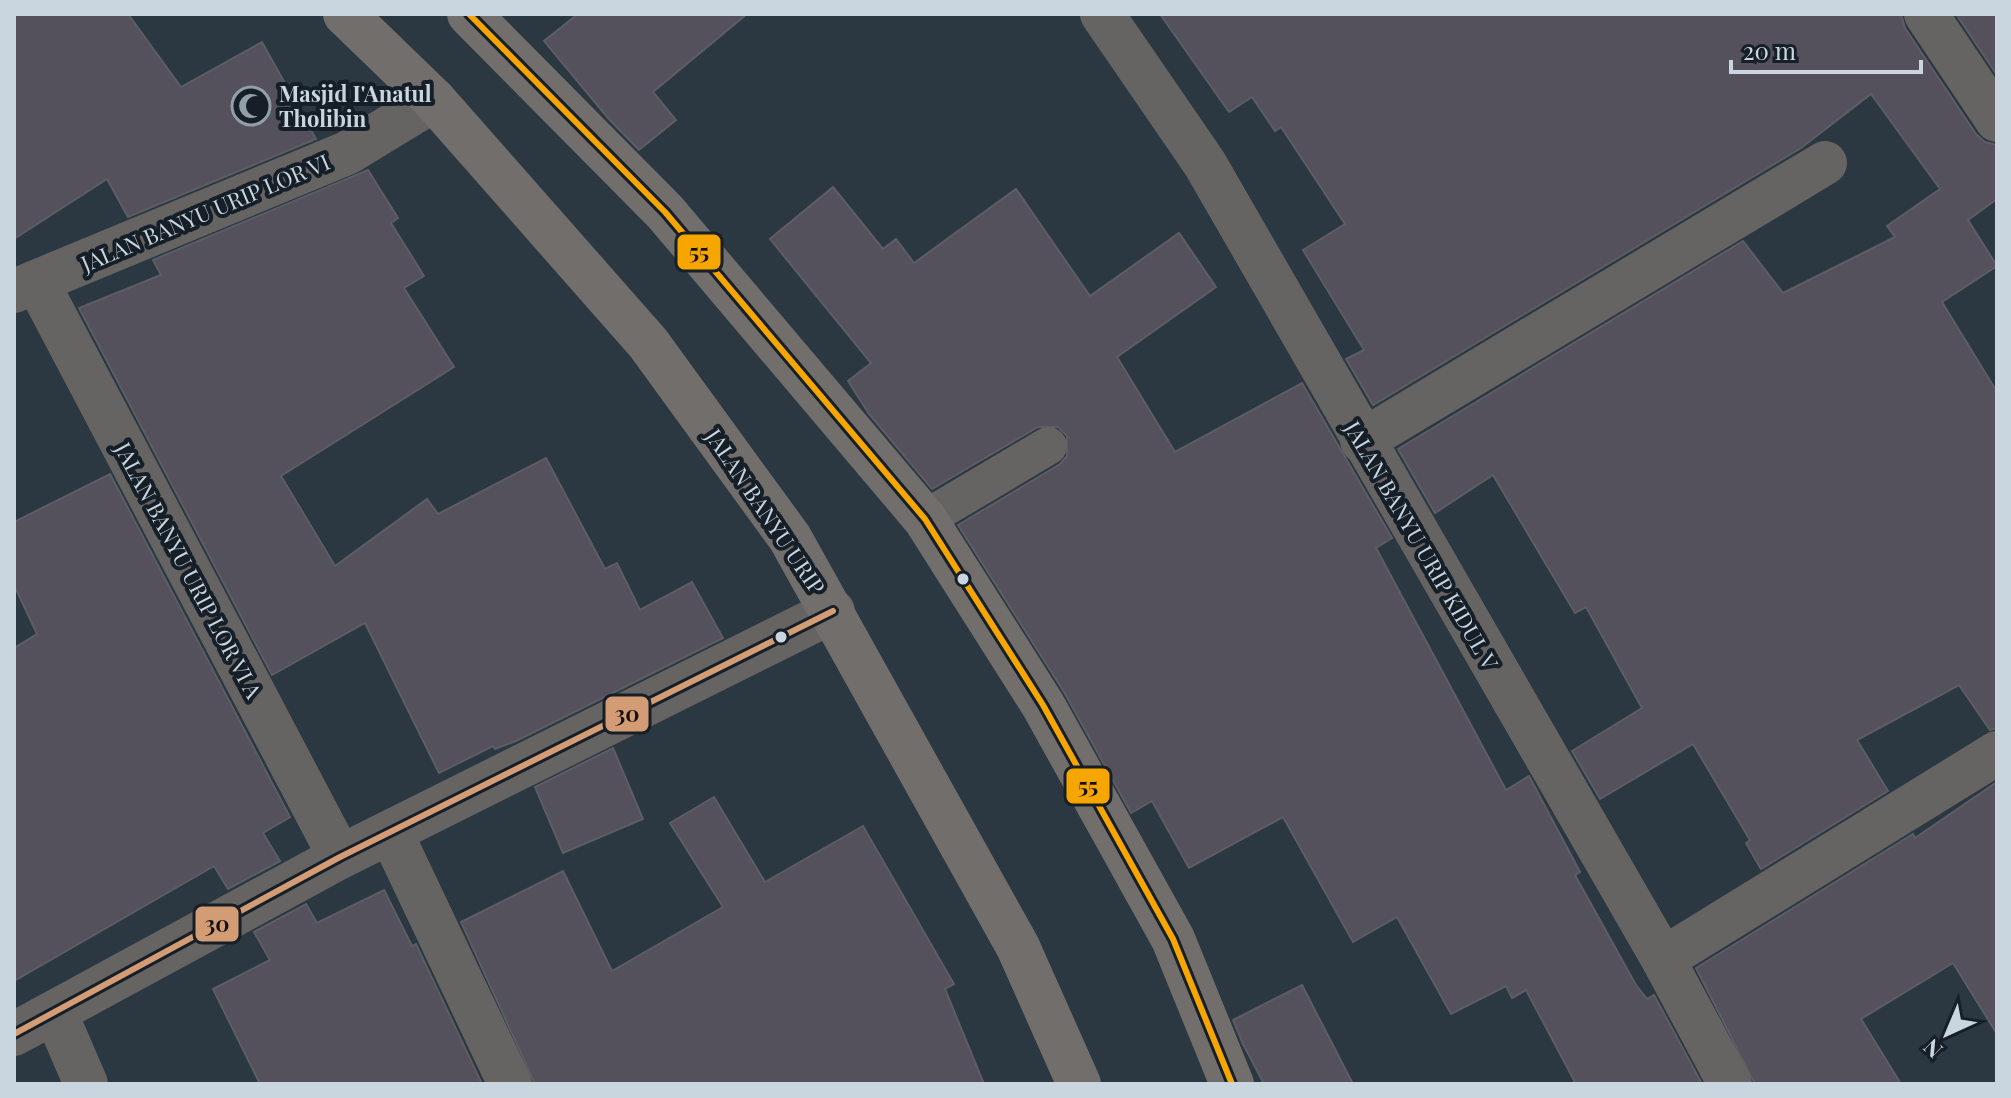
<svg xmlns="http://www.w3.org/2000/svg" width="2011" height="1098" viewBox="0 0 2011 1098" font-family="'Playfair Display',serif">
	<style>
		.building { fill: #54505c; stroke: #5c5d65; stroke-width: 2 }
		.lines { fill: none; stroke-linecap: round; stroke-linejoin: round }
		.lane { stroke: #666463; stroke-width: 38 }
		.street { stroke: #666463; stroke-width: 44 }
		.secondary { stroke: #716e6c; stroke-width: 44 }
		.bus-1-casing { stroke: #161f27; stroke-width: 12 }
		.bus-2-casing { stroke: #161f27; stroke-width: 12 }
		.bus-1 { stroke: #f7a600; stroke-width: 6 }
		.bus-2 { stroke: #d39c74; stroke-width: 6 }
		.bus-dot { fill: #c9d6e0; stroke: #161f27; stroke-width: 3 }
		.labels { text-anchor: middle; dominant-baseline: central; stroke-width: 8; stroke-linejoin: round; paint-order: stroke }
		.poi-label { font-size: 22px; font-weight: bold; fill: #c9d6e0; stroke: #161f27; text-anchor: start }
		.street-label { font-size: 22px; fill: #c9d6e0; stroke: #161f27 }
		.line-badge { stroke: #161f27; stroke-width: 3 }
		.pale-badge-label { font-size: 22px; text-anchor: middle; font-weight: bold; fill: #111 }
	</style>
	<rect width="100%" height="100%" fill="#2c3841"/>
	<g class="building">
		<path d="M14 14H128L181 87 262 42 316 139 128 217 107 179 14 239Z"/>
		<path d="M578 14H747L653 92 676 120 639 150 608 118 544 41Z"/>
		<path d="M1160 14H1901L1905 28 1976 134 1985 142 1997 145V199L1968 220 1997 266 1942 302 1997 392V728L1990 730 1959 685 1857 740 1888 791 1761 869 1746 843 1750 840 1693 744 1600 799 1572 751 1642 708 1586 607 1575 613 1493 475 1435 513 1398 449 1743 241 1783 293 1895 237 1887 226 1940 189 1871 94 1801 148 1373 405 1346 359 1364 350 1303 250 1345 224 1281 127 1275 131 1252 97 1229 112Z"/>
		<path d="M1956 14H1997V75Z"/>
		<path d="M368 170 398 218 391 223 424 276 404 288 454 367 281 476 335 566 427 499 438 514 546 458 605 569 617 563 640 610 692 582 723 638 516 741 495 749 493 746 439 773 365 623 272 675 79 308 161 275 153 260Z"/>
		<path d="M833 187 883 249 896 239 914 263 1016 189 1090 296 1179 233 1216 287 1117 357 1175 452 1302 383 1392 538 1376 548 1506 790 1529 776 1580 872 1575 875 1636 985 1647 999 1654 995 1702 1084H1576L1526 990 1512 998 1506 986 1451 1014 1397 917 1353 942 1283 817 1189 868 1152 801 1131 813 1064 692 958 525 1060 464 1067 456V436L1058 427H1038L932 489 869 414 848 381 871 363 770 239Z"/>
		<path d="M110 474 290 817 263 833 280 861 228 889 214 866 14 981V648L37 634 14 585V522Z"/>
		<path d="M613 748 643 819 563 853 535 787Z"/>
		<path d="M1997 782V1034L1953 963 1861 1019 1901 1084H1755L1696 968 1913 834 1915 838Z"/>
		<path d="M714 797 765 882 863 826 954 984 945 989 984 1084H535L461 922 563 871 612 971 723 907 670 823Z"/>
		<path d="M384 890 412 946 416 944 482 1084H260L213 989 270 960 254 932 306 904 317 923Z"/>
		<path d="M1302 985 1353 1084H1264L1243 1044 1233 1020Z"/>
	</g>
	<g class="lines">
		<path class="lane" d="M925 519 1048 446"/>
		<g class="street">
			<path d="M1102 14 1205 164 1663 959 1730 1084"/>
			<path d="M1926 14 1997 120"/>
			<path d="M37 282 340 857"/>
			<path d="M14 291 347 153 434 100"/>
			<path d="M1362 441 1825 163"/>
			<path d="M391 833 510 1084"/>
			<path d="M1663 959 1997 753"/>
			<path d="M55 1012 86 1084"/>
			<path d="M14 1034 340 857 833 611"/>
		</g>
		<g class="secondary">
			<path d="M345 14 434 100 648 343 790 538 1018 947 1079 1084"/>
			<path d="M469 14 665 212 925 519 1043 705 1173 939 1232 1084"/>
		</g>
		<defs>
			<path id="bus-1" d="M469 14 665 212 925 519 1043 705 1173 939 1232 1084"/>
			<path id="bus-2" d="M14 1034 340 857 833 611"/>
		</defs>
		<use href="#bus-1" class="bus-1-casing"/>
		<use href="#bus-2" class="bus-2-casing"/>
		<use href="#bus-1" class="bus-1"/>
		<use href="#bus-2" class="bus-2"/>
	</g>
	<defs>
		<symbol id="mosque-ring" viewBox="-11 -11 22 22"><circle r="9.5" fill="#161f27" stroke="#929fa8" stroke-width="1.5"/><path d="M3.5-4.9A6 6 0 1 0 3.5 4.9A5 5 0 1 1 3.5-4.9Z" fill="#929fa8"/></symbol>
	</defs>
	<g fill-rule="evenodd">
		<use href="#mosque-ring" x="229" y="84" width="44" height="44"/>
	</g>
	<g class="bus-dot">
		<circle cx="963" cy="579" r="7"/>
		<circle cx="781" cy="637" r="7"/>
	</g>
	<g class="labels">
		<g class="poi-label">
			<text x="279" y="93">Masjid I'Anatul<tspan x="279" dy="25">Tholibin</tspan></text>
		</g>
		<g class="street-label">
			<text transform="translate(205 212) rotate(-23)">JALAN BANYU URIP LOR VI</text>
			<text transform="translate(766 511) rotate(56)">JALAN BANYU URIP</text>
			<text transform="translate(1422 545) rotate(60)">JALAN BANYU URIP KIDUL V</text>
			<text transform="translate(189 570) rotate(62)">JALAN BANYU URIP LOR VI A</text>
		</g>
	</g>
	<g class="line-badge">
		<rect x="676" y="233" width="46" height="38" rx="8" fill="#f7a600"/>
		<rect x="604" y="695" width="46" height="38" rx="8" fill="#d39c74"/>
		<rect x="1065" y="767" width="46" height="38" rx="8" fill="#f7a600"/>
		<rect x="194" y="905" width="46" height="38" rx="8" fill="#d39c74"/>
	</g>
	<g class="pale-badge-label">
		<text x="699" y="260">55</text>
		<text x="627" y="722">30</text>
		<text x="1088" y="794">55</text>
		<text x="217" y="932">30</text>
	</g>
	<rect width="2011" height="1098" fill="none" stroke="#c9d6e0" stroke-width="32"/>
	<g transform="translate(1947 1034) rotate(224)" stroke="#161f27" stroke-width="6" paint-order="stroke">
	<path d="M0-6L14 30L0 20L-14 30Z" fill="#c9d6e0"/>
	<text y="-12" font-size="22" font-weight="bold" text-anchor="middle" fill="#c9d6e0">N</text>
	</g>
	<path d="M1731 60v12h190v-12" fill="none" stroke="#c9d6e0" stroke-width="4"/>
	<text x="1743" y="60" font-size="24" fill="#c9d6e0" stroke="#161f27" stroke-width="6" paint-order="stroke">20 m</text>
</svg>
